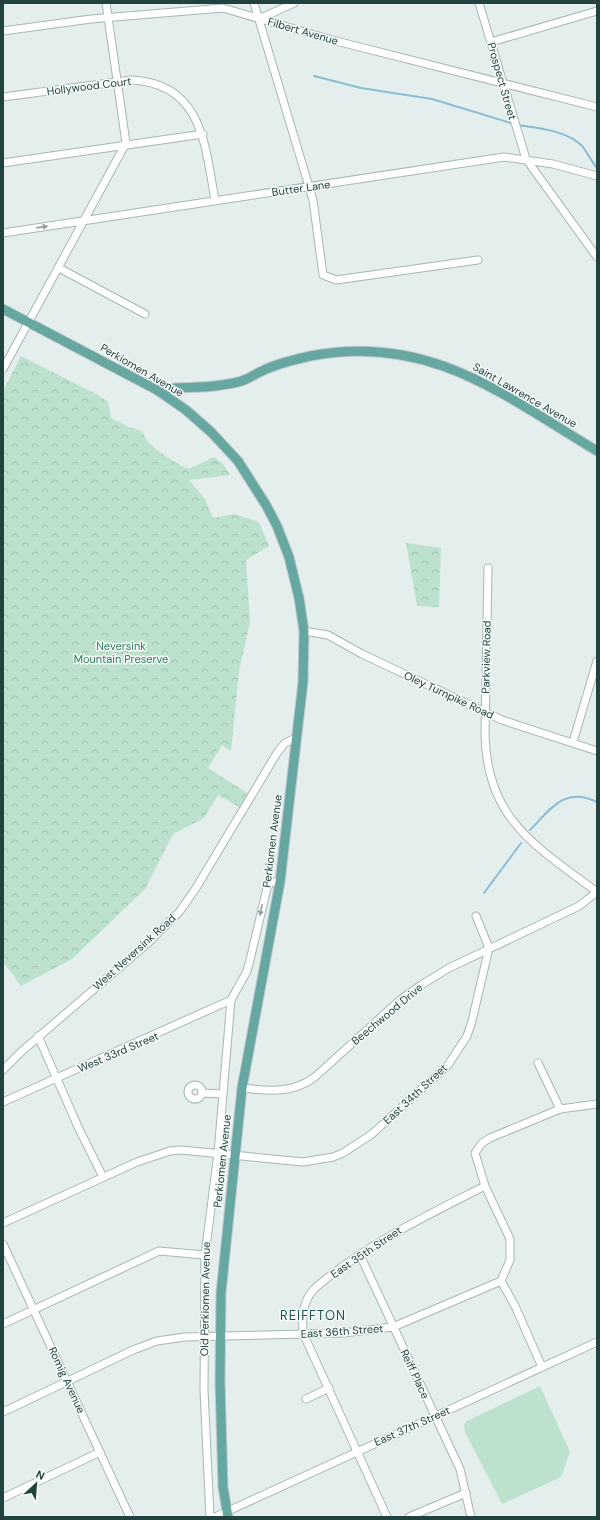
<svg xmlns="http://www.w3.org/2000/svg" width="600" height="1520" viewBox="0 0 600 1520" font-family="'DM Sans',sans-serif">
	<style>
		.forest { fill: url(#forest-crowns) }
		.pitch { fill: #bce1cc }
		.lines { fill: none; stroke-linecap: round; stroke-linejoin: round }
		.stream { stroke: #89bdd7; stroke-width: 2 }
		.minor-casing { stroke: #a6b7b5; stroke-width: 9 }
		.major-casing { stroke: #c1cac9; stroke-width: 11 }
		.minor { stroke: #fff; stroke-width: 7 }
		.major { stroke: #66a7a1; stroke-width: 9 }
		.oneway { fill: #90a09f }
		.labels { text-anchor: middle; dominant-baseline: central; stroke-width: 3; stroke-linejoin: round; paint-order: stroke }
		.street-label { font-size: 11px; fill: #22423f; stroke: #f5faf9 }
		.park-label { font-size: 11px; fill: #297c57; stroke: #f5faf9 }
		.quarter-label { font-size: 13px; letter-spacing: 1px; fill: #1c5652; stroke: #f5faf9 }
	</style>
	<defs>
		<pattern id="forest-crowns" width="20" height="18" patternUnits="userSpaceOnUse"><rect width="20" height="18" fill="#bce1cc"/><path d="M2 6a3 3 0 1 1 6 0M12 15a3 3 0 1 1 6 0" fill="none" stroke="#a1c2b0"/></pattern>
	</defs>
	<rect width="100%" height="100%" fill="#e4eeec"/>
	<g class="forest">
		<path d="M21 356 98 395 108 402 111 418 129 427 142 431C144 435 147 442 151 445 161 454 177 464 189 469L214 457 223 464 230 475 189 480 205 499 213 518 234 514 259 522 269 546 246 560 250 622 239 671 231 751 222 745 208 768 249 794 241 808 218 795 204 818 173 834 145 889 72 959 21 986 3 962V391Z"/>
		<path d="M406 543 441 548 439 607 417 606Z"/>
	</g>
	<path class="pitch" d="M540 1386 570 1452 561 1477 502 1504 465 1432 464 1425 467 1421Z"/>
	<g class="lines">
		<g class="stream">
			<path d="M314 76 361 88 432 99 514 124"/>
			<path d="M518 125C539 128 569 131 583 147 588 154 592 162 597 168"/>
			<path d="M530 830C551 809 564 786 597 802"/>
			<path d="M484 893 521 843"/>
		</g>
		<defs>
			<g id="minor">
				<path d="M254 3 313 200 323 275 336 280 478 260"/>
				<path d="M479 3 526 159 597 257"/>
				<path d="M259 19 294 3"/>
				<path d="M3 31 91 19 223 8 332 40 597 107"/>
				<path d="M491 42 597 11"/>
				<path d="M3 97 132 80C203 84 205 146 215 200"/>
				<path d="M3 163 203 134"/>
				<path d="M3 233 504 157 553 164 597 176"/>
				<path d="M59 268 145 314"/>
				<path d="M3 369 126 143 106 3"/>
				<path d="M488 568 485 735C487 820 536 846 597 892"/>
				<path d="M304 631 328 635 362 654 502 720 597 751"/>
				<path d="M573 742 597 661"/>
				<path d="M38 1036 79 1129 103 1177"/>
				<path d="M538 1063 560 1109"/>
				<path d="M3 1070 22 1051 149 942 180 911 196 888 277 753 285 743 296 738"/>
				<circle cx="195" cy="1092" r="7"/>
				<path d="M242 1088C269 1091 294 1094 316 1076L400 1000 421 985 449 968 579 906 597 892"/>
				<path d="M202 1093 223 1094"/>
				<path d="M3 1102 231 1000"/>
				<path d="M3 1223 137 1162 170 1151 181 1150 303 1162 333 1157 343 1153 372 1134 448 1065 467 1036 472 1021 489 948 476 916"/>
				<path d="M3 1244 130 1517"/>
				<path d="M360 1255 460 1469 471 1517"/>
				<path d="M3 1324 159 1251 205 1255"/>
				<path d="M542 1367 515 1306 501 1281 510 1260V1239L485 1186 475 1153 482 1143 490 1138 560 1109 597 1104"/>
				<path d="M306 1399 329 1388"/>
				<path d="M3 1412 133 1350 157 1341 185 1337 344 1333 393 1327 501 1281"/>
				<path d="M3 1498 100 1452"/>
				<path d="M210 1517 204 1390 205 1255 218 1153 231 1000 247 971 250 960 267 888 271 882H280"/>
				<path d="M215 1517 597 1342"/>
				<path d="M387 1517 303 1333C302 1315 302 1302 315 1288 367 1244 424 1217 485 1186"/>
				<path d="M409 1517 466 1493"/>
			</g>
			<g id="major">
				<path d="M3 309 157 390 186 410 211 432 238 461 266 505 277 526 289 557 299 598 304 631 303 682 280 882 242 1088 221 1293 220 1382 223 1487 228 1517"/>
				<path d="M157 390C178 386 200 389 221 385 228 384 237 383 244 380 250 378 255 374 260 372 275 364 293 360 310 356 428 333 502 394 597 451"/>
			</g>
		</defs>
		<use href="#minor" class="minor-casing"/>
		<use href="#major" class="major-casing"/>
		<use href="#minor" class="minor"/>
		<use href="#major" class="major"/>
	</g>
	<defs><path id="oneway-solid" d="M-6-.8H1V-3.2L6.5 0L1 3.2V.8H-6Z"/></defs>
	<g class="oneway">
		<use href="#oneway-solid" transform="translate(42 227) rotate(-8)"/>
		<use href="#oneway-solid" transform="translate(261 910) rotate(102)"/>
	</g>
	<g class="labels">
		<g class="street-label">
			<text transform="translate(303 31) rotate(16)">Filbert Avenue</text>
			<text transform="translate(502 81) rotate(74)">Prospect Street</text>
			<text transform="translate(89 86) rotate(-7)">Hollywood Court</text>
			<text transform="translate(301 188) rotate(-8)">Butter Lane</text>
			<text transform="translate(142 370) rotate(30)">Perkiomen Avenue</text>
			<text transform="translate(525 395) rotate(30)">Saint Lawrence Avenue</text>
			<text transform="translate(486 657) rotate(-89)">Parkview Road</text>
			<text transform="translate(449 695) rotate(25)">Oley Turnpike Road</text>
			<text transform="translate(272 841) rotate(-83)">Perkiomen Avenue</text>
			<text transform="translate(134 952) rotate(-42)">West Neversink Road</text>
			<text transform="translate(387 1014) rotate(-40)">Beechwood Drive</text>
			<text transform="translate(118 1052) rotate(-23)">West 33rd Street</text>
			<text transform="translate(415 1094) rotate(-43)">East 34th Street</text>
			<text transform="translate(222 1161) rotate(-84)">Perkiomen Avenue</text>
			<text transform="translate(366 1252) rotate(-34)">East 35th Street</text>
			<text transform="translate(205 1299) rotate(-89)">Old Perkiomen Avenue</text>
			<text transform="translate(342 1331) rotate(-4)">East 36th Street</text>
			<text transform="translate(415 1374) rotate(65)">Reiff Place</text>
			<text transform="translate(67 1380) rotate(65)">Romig Avenue</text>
			<text transform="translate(412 1426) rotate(-24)">East 37th Street</text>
		</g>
		<g class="park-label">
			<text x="121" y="646">Neversink<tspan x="121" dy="13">Mountain Preserve</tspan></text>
		</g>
		<g class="quarter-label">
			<text x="313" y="1315">REIFFTON</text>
		</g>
	</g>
	<rect width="600" height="1520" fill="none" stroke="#22423f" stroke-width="8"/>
	<g transform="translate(36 1484) rotate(26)" stroke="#f5faf9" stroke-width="3" paint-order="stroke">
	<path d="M0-3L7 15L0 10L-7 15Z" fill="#22423f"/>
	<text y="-6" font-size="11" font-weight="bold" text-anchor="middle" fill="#22423f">N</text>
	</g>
</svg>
